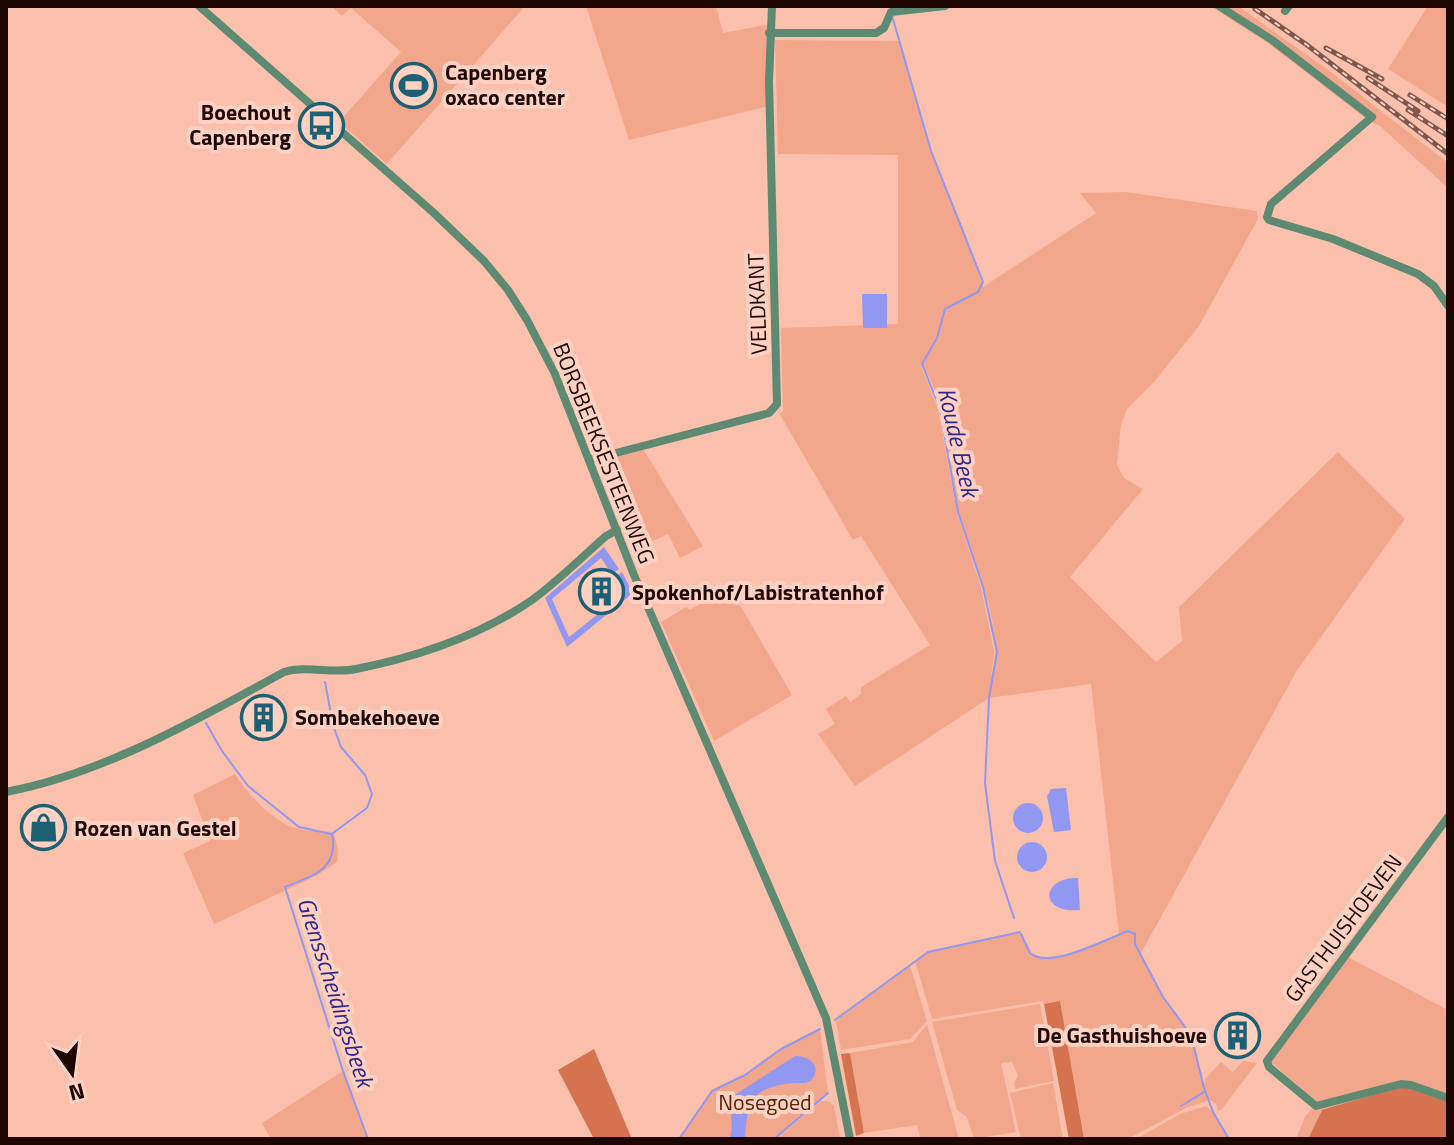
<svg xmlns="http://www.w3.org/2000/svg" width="1454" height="1145" viewBox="0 0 1454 1145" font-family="'Titillium Web',sans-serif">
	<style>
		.green { fill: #f2a78d; fill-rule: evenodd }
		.forest { fill: #d57350 }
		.water { fill: #9297f2 }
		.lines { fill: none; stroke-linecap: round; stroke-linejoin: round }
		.stream { stroke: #9297f2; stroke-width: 2 }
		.minor { stroke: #5e8972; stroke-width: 8 }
		.rail-casing { stroke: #7f574b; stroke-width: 5 }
		.rail { stroke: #fed1c1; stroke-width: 2; stroke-dasharray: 6; stroke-linecap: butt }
		.labels { text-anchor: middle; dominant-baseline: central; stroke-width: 8; stroke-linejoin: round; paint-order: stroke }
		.poi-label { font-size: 22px; font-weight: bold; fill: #1e0601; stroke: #fed1c1; text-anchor: start }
		.street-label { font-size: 22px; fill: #1e0601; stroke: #fed1c1 }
		.park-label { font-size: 22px; fill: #5c1e04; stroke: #fed1c1 }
		.water-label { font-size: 24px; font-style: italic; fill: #33268e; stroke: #fed1c1 }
	</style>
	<rect width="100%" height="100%" fill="#fbc0ab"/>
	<g class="green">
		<path d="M331 6H525L387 164 339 122 401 52 351 8 342 16Z"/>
		<path d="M586 6H716L723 33 770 24 769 106 629 140Z"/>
		<path d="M1210 6H1238L1327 69 1448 163V188L1380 126 1369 121 1269 44Z"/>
		<path d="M1428 6H1448V107L1388 69Z"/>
		<path d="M775 40 899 41 931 151 962 225 983 287 1096 213 1080 193 1126 192 1257 211 1258 219 1199 326 1154 382 1127 409 1121 424 1117 465 1124 478 1143 489 1070 577 1156 662 1182 641 1179 607 1338 452 1405 519 1296 672 1140 955 1163 997 1191 1035 1204 1086 1205 1079 1221 1062 1233 1072 1243 1061 1257 1063 1221 1110H1218L1216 1104 1210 1100 1186 1108 1128 1139H1084L1060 1001 1044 1004 1042 1001 932 1019 915 961 928 952 1020 932 1030 953C1050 969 1098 942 1119 934L1091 684 989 698 855 786 818 734 835 724 826 709 846 696 850 702 861 694V687L930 645 861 536 853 540 779 413 783 412 781 328 898 324V155L778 154ZM920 364C946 392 949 472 958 511 971 564 1007 622 991 678L994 651 981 587 957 513 938 409Z"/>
		<path d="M643 449 703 546 680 558 668 534 633 550 597 464 600 460Z"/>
		<path d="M729 586 792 695 714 741 661 622 686 607 690 610Z"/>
		<path d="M235 774C249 796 275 825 303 830 315 832 322 829 334 833L338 851 337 862 316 876 214 924 183 853 210 841 193 795Z"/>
		<path d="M1348 957 1448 1010V1102L1322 1110 1308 1139H1296L1305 1117 1317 1102 1271 1062Z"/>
		<path d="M910 965 927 1021 910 1039 841 1050 836 1021Z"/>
		<path d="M1040 1004 1054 1081 1015 1089 1014 1082 1018 1076 1012 1062 1001 1063 1016 1132 974 1139 967 1117 957 1110 932 1022Z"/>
		<path d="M927 1024 959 1139H920L917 1125 864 1133 850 1053 913 1042Z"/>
		<path d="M820 1029 828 1093 774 1139H679L712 1091 745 1075 781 1049Z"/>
		<path d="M343 1071 368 1139H271L262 1123Z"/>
		<path d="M1053 1083 1063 1139H1021L1010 1093Z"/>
		<path d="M821 1101H828L834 1106 840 1139H776Z"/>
		<path d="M1206 1106 1213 1112 1229 1139H1136L1180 1114Z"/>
	</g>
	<g class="forest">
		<path d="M1060 1001 1084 1139H1069L1044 1004Z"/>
		<path d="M594 1049 632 1139H594L558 1070Z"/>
		<path d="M850 1053 864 1133 856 1136 841 1054Z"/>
		<path d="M1396 1088H1409L1448 1102V1139H1308L1322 1110Z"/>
	</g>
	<g class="water">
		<path d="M862 294H887V328H863Z"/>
		<path d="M604 547 619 569 612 574 601 558 552 599 569 637 626 592 615 577 622 572 633 593 567 647 545 598Z"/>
		<path d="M1066 788 1071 830 1054 832 1047 796 1051 789Z"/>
		<circle cx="1028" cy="818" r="15"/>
		<circle cx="1032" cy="857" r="15"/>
		<path d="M1078 878 1080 910C1038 914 1041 877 1078 878Z"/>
		<path d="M795 1056C807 1055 823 1065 812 1079 808 1084 801 1083 795 1083 753 1087 747 1099 745 1139H729C736 1124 727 1111 733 1096Z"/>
	</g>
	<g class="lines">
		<g class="stream">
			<path d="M893 19 931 151 983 282 978 292 945 309 937 338 922 364 940 409 958 512 983 587 997 652 989 698 985 783 995 861 1014 918"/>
			<path d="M325 682 333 725 341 747 365 775 372 794 367 808 333 833"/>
			<path d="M206 723 222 751 248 786 299 827 331 834"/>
			<path d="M332 834C339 870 313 875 285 887L343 1071 368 1139"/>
			<path d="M1021 934 1030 953C1050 970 1106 939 1128 931L1135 934V944L1163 997 1191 1035 1204 1088 1213 1112 1229 1139"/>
			<path d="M835 1020 928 952 1020 932"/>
			<path d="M1181 1106 1204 1092"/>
			<path d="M679 1139 712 1091 745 1075 781 1049 820 1029"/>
			<path d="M774 1139 828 1093"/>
		</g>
		<g class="minor">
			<path d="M199 6 435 214 484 261 508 290 527 320 555 374 634 575 826 1018 850 1139"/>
			<path d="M1219 6 1272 40 1372 117 1271 204 1267 217 1269 220 1333 239 1418 274 1434 286 1448 306"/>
			<path d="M1285 11 1289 6"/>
			<path d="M769 33H876L884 28 891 12 945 6"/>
			<path d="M589 460 769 413 777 404 769 81 772 6"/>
			<path d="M6 792C105 773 196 720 284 672 307 665 333 674 356 669 417 657 481 635 532 600 558 581 582 557 606 536L617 530"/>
			<path d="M1448 817 1267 1061 1269 1067 1316 1106 1401 1084 1411 1085 1448 1098"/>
		</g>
		<defs>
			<g id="rail">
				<path d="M1255 9 1307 45 1448 154"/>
				<path d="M1326 48 1382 79"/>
				<path d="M1368 78 1418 111"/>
				<path d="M1410 95 1448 119"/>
				<path d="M1408 110 1448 136"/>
			</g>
		</defs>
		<use href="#rail" class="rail-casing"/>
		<use href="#rail" class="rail"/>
	</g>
	<defs>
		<symbol id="stadium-ring" viewBox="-11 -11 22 22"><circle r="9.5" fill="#fed1c1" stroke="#1d6073" stroke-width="1.5"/><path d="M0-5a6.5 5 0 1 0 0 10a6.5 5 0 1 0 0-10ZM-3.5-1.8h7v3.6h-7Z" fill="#1d6073"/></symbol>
		<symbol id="bus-ring" viewBox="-11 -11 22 22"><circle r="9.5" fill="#fed1c1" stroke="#1d6073" stroke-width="1.5"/><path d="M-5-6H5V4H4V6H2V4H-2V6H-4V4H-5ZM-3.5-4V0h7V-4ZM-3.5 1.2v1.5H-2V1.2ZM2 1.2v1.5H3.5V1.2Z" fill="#1d6073"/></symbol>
		<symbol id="building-ring" viewBox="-11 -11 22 22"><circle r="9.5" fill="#fed1c1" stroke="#1d6073" stroke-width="1.5"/><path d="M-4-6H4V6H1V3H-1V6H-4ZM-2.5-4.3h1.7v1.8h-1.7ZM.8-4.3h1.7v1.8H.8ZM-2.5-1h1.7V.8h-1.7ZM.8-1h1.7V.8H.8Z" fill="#1d6073"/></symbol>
		<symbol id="shop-ring" viewBox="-11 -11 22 22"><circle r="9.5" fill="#fed1c1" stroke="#1d6073" stroke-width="1.5"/><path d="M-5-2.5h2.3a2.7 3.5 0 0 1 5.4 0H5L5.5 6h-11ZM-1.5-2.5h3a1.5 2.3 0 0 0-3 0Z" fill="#1d6073"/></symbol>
	</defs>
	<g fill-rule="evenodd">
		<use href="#stadium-ring" x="388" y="60" width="51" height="51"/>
		<use href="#bus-ring" x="296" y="100" width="51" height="51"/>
		<use href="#building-ring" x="576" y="566" width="51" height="51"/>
		<use href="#building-ring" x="238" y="692" width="51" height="51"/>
		<use href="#shop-ring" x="18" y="802" width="51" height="51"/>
		<use href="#building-ring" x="1212" y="1010" width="51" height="51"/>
	</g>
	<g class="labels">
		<g class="poi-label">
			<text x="445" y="72">Capenberg<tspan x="445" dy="25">oxaco center</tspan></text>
			<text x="291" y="112" text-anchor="end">Boechout<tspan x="291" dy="25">Capenberg</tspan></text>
			<text x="632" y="592">Spokenhof/Labistratenhof</text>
			<text x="295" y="717">Sombekehoeve</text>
			<text x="74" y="828">Rozen van Gestel</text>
			<text x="1207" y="1035" text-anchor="end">De Gasthuishoeve</text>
		</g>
		<g class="street-label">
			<text transform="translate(757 304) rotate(-92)">VELDKANT</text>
			<text transform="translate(604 453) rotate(68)">BORSBEEKSESTEENWEG</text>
			<text transform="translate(1343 928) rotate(-53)">GASTHUISHOEVEN</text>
		</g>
		<g class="park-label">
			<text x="765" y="1102">Nosegoed</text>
		</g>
		<g class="water-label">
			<text transform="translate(959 442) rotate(77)">Koude Beek</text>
			<text transform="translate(336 992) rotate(72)">Grensscheidingsbeek</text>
		</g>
	</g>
	<rect width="1454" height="1145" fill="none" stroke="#1e0601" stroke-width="16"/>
	<g transform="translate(72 1073) rotate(166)" stroke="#fed1c1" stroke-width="6" paint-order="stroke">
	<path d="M0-6L14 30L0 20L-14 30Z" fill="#1e0601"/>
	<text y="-12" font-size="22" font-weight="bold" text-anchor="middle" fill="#1e0601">N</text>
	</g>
</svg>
